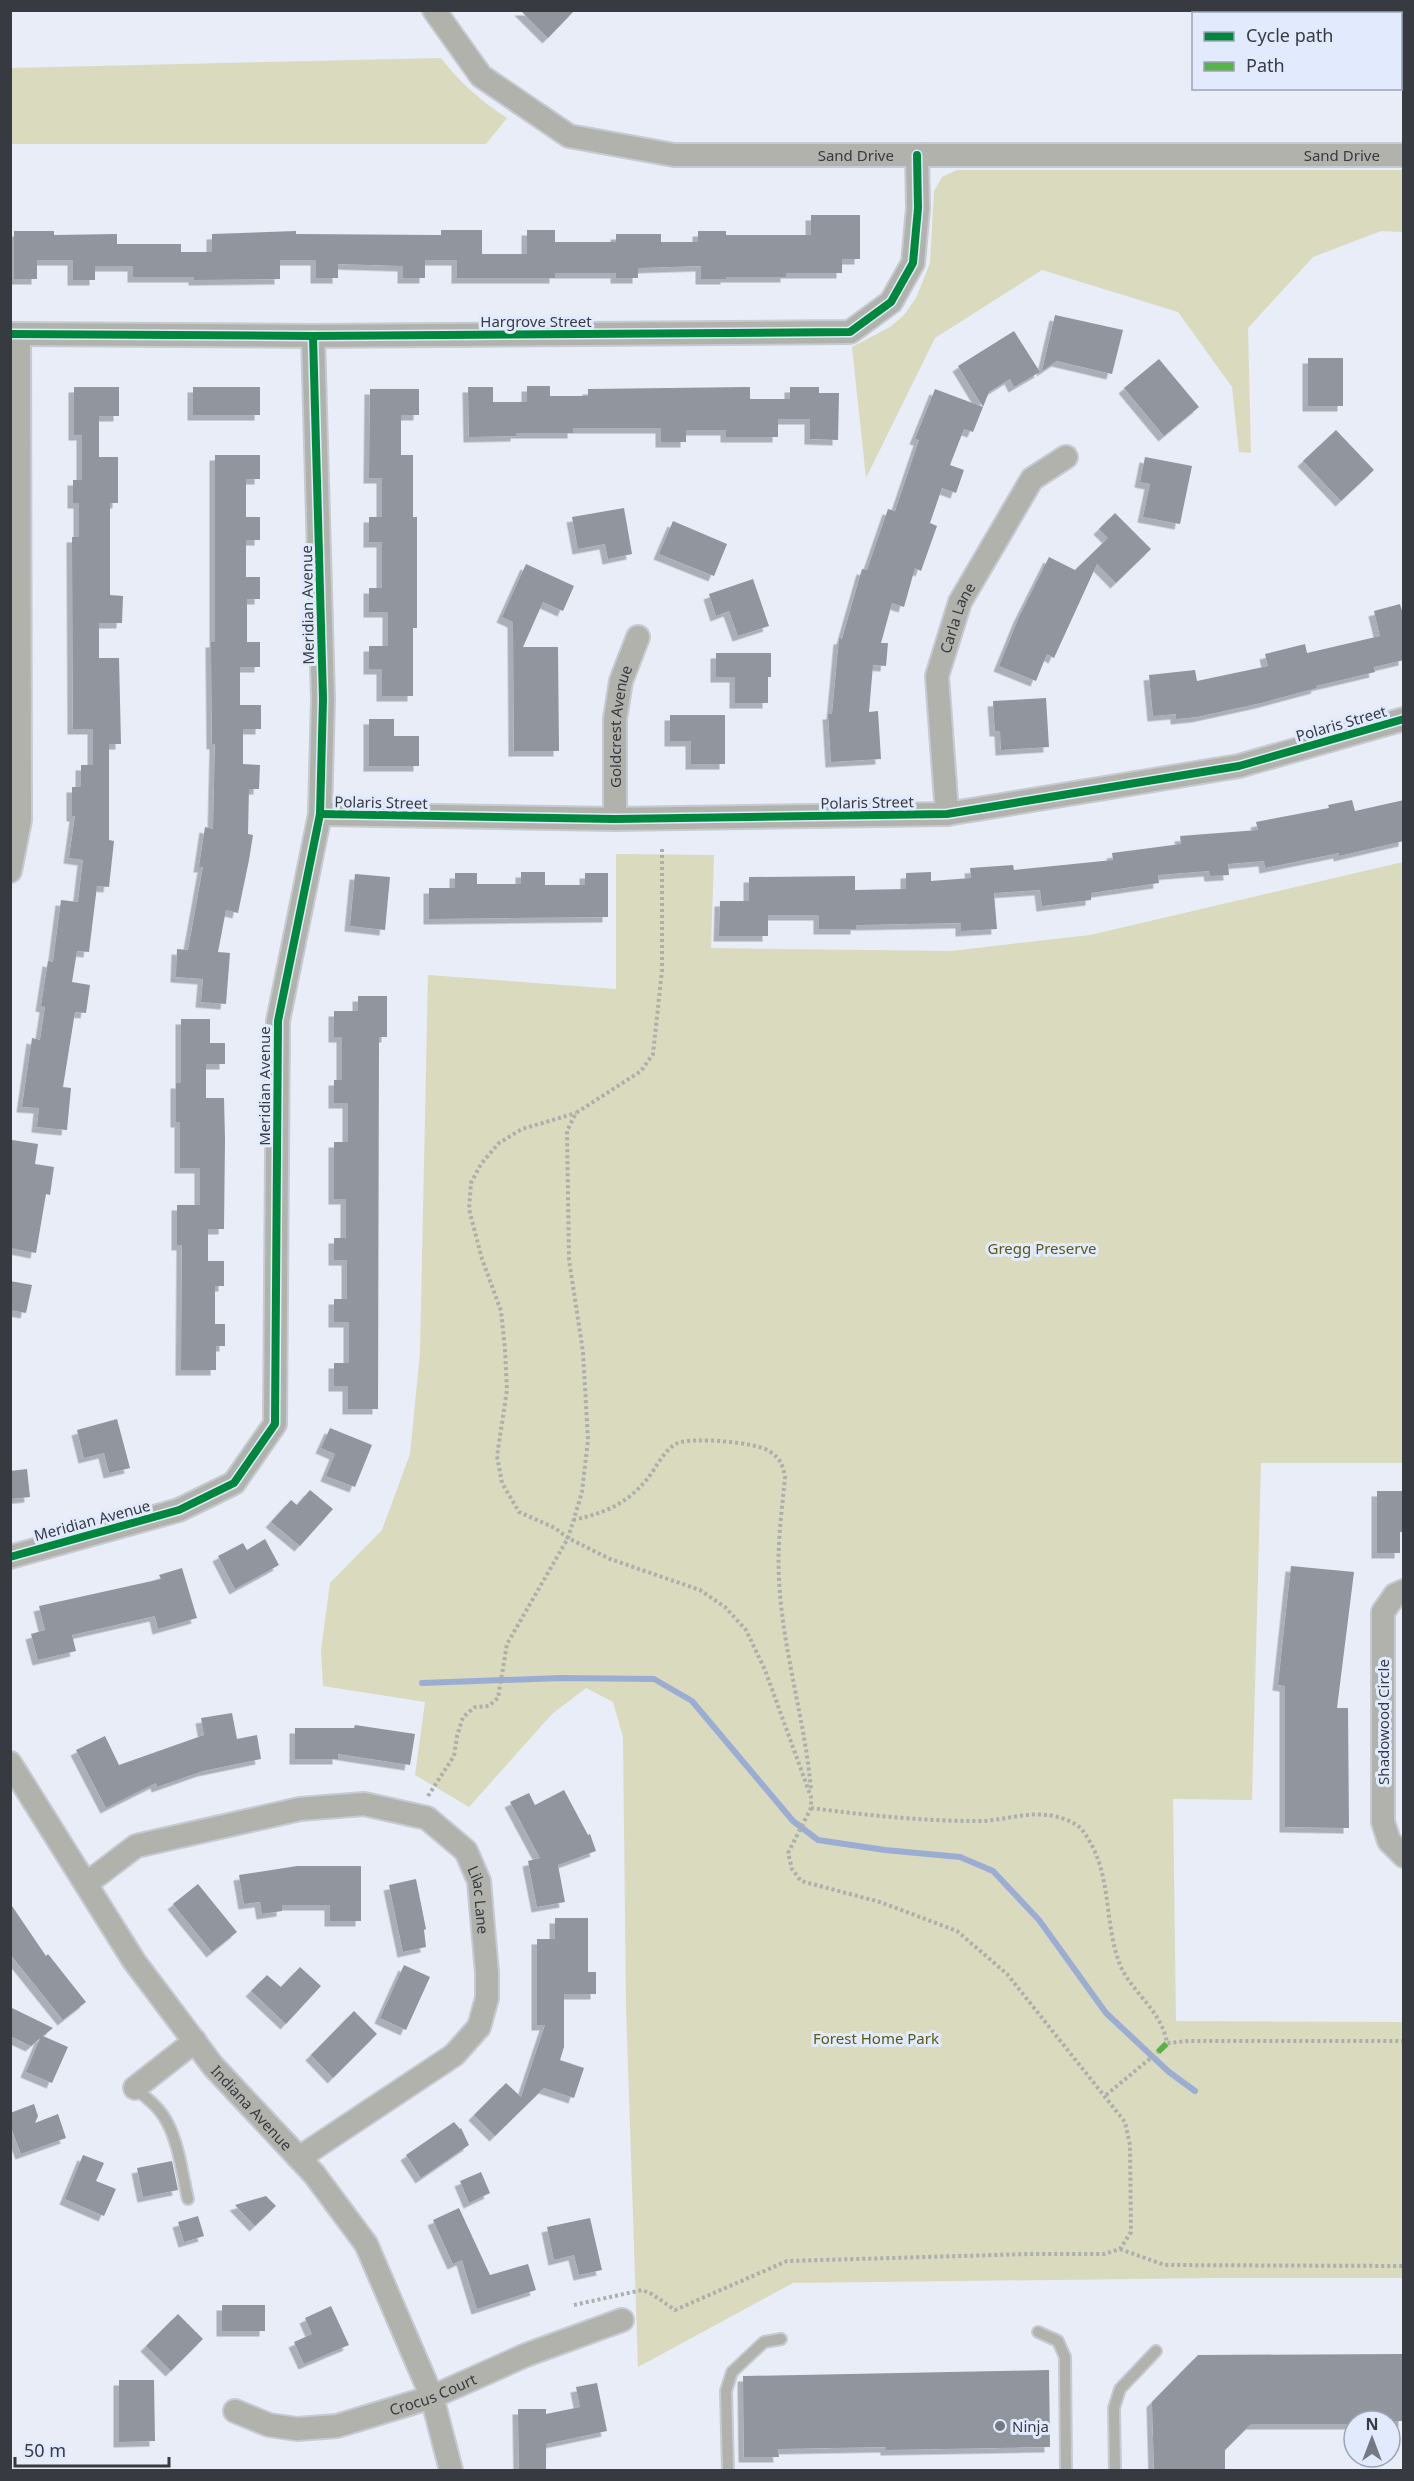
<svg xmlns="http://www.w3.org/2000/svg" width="1414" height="2481" viewBox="0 0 1414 2481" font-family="'Noto Sans',sans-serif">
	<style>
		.green { fill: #dadabf }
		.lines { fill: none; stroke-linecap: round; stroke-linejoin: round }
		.stream { stroke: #9badd3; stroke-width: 6 }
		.building { fill: #91959d; filter: url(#shadow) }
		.service-casing { stroke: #c6cad2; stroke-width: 14 }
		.minor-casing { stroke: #c6cad2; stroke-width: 26 }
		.path { stroke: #acafac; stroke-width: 4; stroke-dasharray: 3 3; stroke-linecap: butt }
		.service { stroke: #b1b2ac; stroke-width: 10 }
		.minor { stroke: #b1b2ac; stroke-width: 22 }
		.quiet { stroke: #56b347; stroke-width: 6; stroke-dasharray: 12 6; stroke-linecap: butt }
		.cycleway-casing { stroke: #e2ebfe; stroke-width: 11 }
		.cycleway { stroke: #00873e; stroke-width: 8 }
		.poi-dot { fill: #757981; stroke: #e2ebfe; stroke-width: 2 }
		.labels { text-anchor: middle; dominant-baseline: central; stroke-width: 6; stroke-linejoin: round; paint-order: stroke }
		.street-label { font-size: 15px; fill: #373a41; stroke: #e2ebfe }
		.park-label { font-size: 15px; fill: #5e5811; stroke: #e2ebfe }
		.poi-label { font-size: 15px; fill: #373a41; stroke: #e2ebfe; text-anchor: start }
	</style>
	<defs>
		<filter id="shadow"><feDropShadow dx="-5.5" dy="5.5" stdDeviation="0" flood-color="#0004"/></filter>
	</defs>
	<rect width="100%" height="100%" fill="#e8edf8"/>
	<g class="green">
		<path d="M441 58C459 82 482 102 507 118L486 144H11V68Z"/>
		<path d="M957 170H1403V232L1381 231 1313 257 1248 328 1251 453 1239 452 1232 387 1178 312 1042 270 935 338 866 478 852 347 890 327 904 315 916 298 930 263 934 191 942 177Z"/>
		<path d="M616 854 714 855 711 948 951 951 1090 935 1403 862V1463H1261L1252 1800 1173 1799 1176 2021 1403 2022V2278H1218L793 2283 638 2367 626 2006 623 1737 613 1702 586 1688 552 1714 469 1807 415 1775 425 1702 323 1686 321 1650 330 1583 382 1530 410 1454 420 1353 428 975 616 989Z"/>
	</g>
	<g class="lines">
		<path class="stream" d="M422 1683 561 1678 654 1679 692 1701 793 1821 818 1840 885 1850 960 1857 993 1871 1039 1920 1106 2013 1169 2072 1195 2091"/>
	</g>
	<g class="building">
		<path d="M520 10H575L548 38Z"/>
		<path d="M811 215H860V259H842V273H786V277H726V279H701V266L638 268V278H616V273H555V278H457V260H425V278H403V266L338 264V278H316V260H280V279L194 280V277H133V266H95V280H73V260H37V279H14V231H54V235L117 234V244H181V252H212V234L296 231V234L441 235V230H482V254H527V230H555V242H616V234H661V242H698V231H726V235H811Z"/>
		<path d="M1055 315 1123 330 1112 374 1057 361 1042 371Z"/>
		<path d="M1014 331 1040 372 1014 387 1010 379 989 392 983 407 958 366Z"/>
		<rect x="1308" y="358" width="35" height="48"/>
		<path d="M1159 359 1199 407 1164 436 1124 388Z"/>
		<path d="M527 386H550V396H588V389L750 387V399H790V387H819V393H839L838 440 810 439V419H778V437H726V430H686V442H661V428H573V433H516V436L469 437 468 387H493V402H527Z"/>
		<path d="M74 387H119V416H99V457H118V503H110V595L123 596 122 623H99V658H119L121 744H109V840L114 841 109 887 97 886 89 952 77 951 72 982 90 985 86 1013 75 1012 63 1087 71 1088 67 1130 37 1127 39 1108 22 1107 32 1038 40 1040 45 1007 41 1006 48 961 53 962 61 900 78 902 83 860 69 858 75 816H72V787H81V765H93V729H73L72 537H79V503H73V480H82V435H74Z"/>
		<rect x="193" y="387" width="67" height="28"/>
		<path d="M370 389H419V415H401V455H413V517H417V628H413V696H382V669H369V646H388V612H369V588H382V542H369V517H382V478H369Z"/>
		<path d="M935 389 983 407 973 432 964 429 950 465 964 470 956 493 942 488 930 523 937 526 921 571 915 568 904 607 892 603 881 643H888L886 666 873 665 869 712 878 711 881 759 831 762 828 714H832L839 639H842L862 569 867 570 888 509 895 511 919 440 915 439Z"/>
		<path d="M1336 430 1374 470 1341 501 1303 461Z"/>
		<path d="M215 455H260V479H246V517H260V540H246V577H260V599H247V642H260V667H240V705H261V729H243V764L260 765 259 789H249L248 834 253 835 249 860 238 913 226 910 218 952 230 953 226 1004 201 1002 203 979 176 977 177 949 188 950 203 867H199L205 827 213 829 215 744H212L211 642H215Z"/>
		<path d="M1145 457 1192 466 1180 524 1143 517 1150 484 1140 482Z"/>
		<path d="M624 508 632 554 608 559 605 544 578 549 572 517Z"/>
		<path d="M1115 513 1151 549 1116 583 1097 564 1054 658 1047 654 1036 681 999 666 1019 617 1049 557 1075 570 1108 538 1099 529Z"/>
		<path d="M673 521 727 544 714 576 659 554Z"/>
		<path d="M526 564 574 586 563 611 543 602 523 647H558L559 751H514L513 622 502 617Z"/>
		<path d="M753 579 769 626 738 636 729 611 716 616 709 594Z"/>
		<path d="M1400 604 1404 618V660L1374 667 1375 672 1316 686 1317 688 1261 703 1197 717 1176 719V714L1153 716 1149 675 1195 670 1197 681 1268 666 1265 654 1305 644 1307 653 1380 636 1374 611Z"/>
		<path d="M716 653H771V677H768V703H735V677H716Z"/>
		<path d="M1046 698 1049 747 1001 750 1000 731H995L993 701Z"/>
		<path d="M670 715H725V764H691V741H670Z"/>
		<path d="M369 719H394V736H419V766H369Z"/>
		<path d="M1352 800 1355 811 1404 800V841L1339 856V853L1265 868 1264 861 1228 864 1229 875 1210 876 1209 871 1158 875 1159 883 1091 893V900L1042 906 1040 890 994 893 997 929 961 931V923L856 925V929H819V915H768V936H719L720 901H749V877L855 876V890L906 889V873L931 872V881L971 878 970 868 1013 865 1014 870 1113 860 1112 853 1181 844 1180 836 1258 830 1256 822 1329 808 1328 805Z"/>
		<path d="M521 872H545V885H585V873H608V917L429 919V888H455V873H477V884H521Z"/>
		<path d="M355 874 390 877 385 930 350 926Z"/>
		<path d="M358 996H387V1037H379L378 1409H348V1386H334V1363H349V1322H334V1299H347V1260H334V1238H346V1199H334V1142H348V1103H334V1080H342V1037H334V1011H358Z"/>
		<path d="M181 1019H210V1043H225V1064H206V1098H224L225 1139 224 1229H208V1261H224V1286H215V1324H225V1346H216V1370H181L182 1245H177V1205H200V1168H180V1122H176V1083H181Z"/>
		<path d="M12 1140 38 1144 35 1164 54 1167 50 1195 46 1194 36 1253 10 1248Z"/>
		<path d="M10 1281 32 1285 26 1313 10 1310Z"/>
		<path d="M117 1419 130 1468 109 1473 104 1453 84 1458 77 1430Z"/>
		<path d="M330 1428 372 1445 355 1487 326 1476 335 1454 321 1448Z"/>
		<path d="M27 1469 30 1497 10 1499V1471Z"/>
		<path d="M310 1490 333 1509 300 1546 271 1522 291 1500 297 1505Z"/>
		<path d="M1377 1491H1404V1532H1400V1553H1377Z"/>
		<path d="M265 1539 279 1565 235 1589 218 1556 243 1543 247 1550Z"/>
		<path d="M1291 1566 1354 1572 1337 1708H1348L1349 1828 1285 1827V1686L1278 1685Z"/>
		<path d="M182 1568 197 1618 158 1629 155 1616 72 1635 76 1651 38 1660 31 1634 45 1630 39 1606 161 1579 159 1575Z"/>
		<path d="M232 1713 237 1739 257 1735 261 1759 203 1771 157 1787 156 1783 106 1808 76 1750 105 1736 119 1765 204 1735 201 1718Z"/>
		<path d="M355 1725 415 1734 410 1765 338 1754V1759H295V1728H354Z"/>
		<path d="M564 1790 588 1835 590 1834 596 1851 558 1865 565 1902 537 1907 528 1861 540 1858 510 1802 529 1793 535 1805Z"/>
		<path d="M297 1866H361V1921H330V1905H282V1911L262 1914 260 1902 244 1904 239 1875Z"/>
		<path d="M416 1879 426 1929 424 1930 426 1947 403 1952 389 1885Z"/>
		<path d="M198 1884 237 1932 212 1952 173 1904Z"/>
		<path d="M10 1903 46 1956 48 1954 86 2002 63 2020 10 1954Z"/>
		<path d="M555 1918H588V1972H596V1994H564V2047L560 2060 584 2068 574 2098 544 2088 495 2136 474 2115 506 2083 521 2097 545 2025H537V1939H555Z"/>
		<path d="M404 1965 430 1977 406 2030 380 2018Z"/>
		<path d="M300 1967 321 1986 286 2024 251 1991 267 1975 281 1987Z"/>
		<path d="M10 2007 53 2028 43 2036 68 2047 52 2083 26 2072 40 2038 31 2046 10 2036Z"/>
		<path d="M354 2011 377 2034 333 2078 311 2055Z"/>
		<path d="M34 2104 38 2116 35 2123 58 2114 66 2138 21 2154 10 2125V2113Z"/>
		<path d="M454 2122 460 2129 461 2128 469 2145 421 2178 406 2155Z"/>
		<path d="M83 2155 104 2163 96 2181 116 2189 104 2216 65 2199Z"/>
		<path d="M172 2161 178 2190 143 2197 137 2168Z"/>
		<path d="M481 2172 490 2193 469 2203 460 2181Z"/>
		<path d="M266 2196 276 2206 255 2226 235 2205Z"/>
		<path d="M459 2208 490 2275 528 2264 536 2290 477 2309 462 2260 453 2264 433 2220Z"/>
		<path d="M198 2216 204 2236 184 2242 178 2222Z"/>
		<path d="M590 2218 602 2270 579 2275 574 2255 554 2260 547 2227Z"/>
		<rect x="222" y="2305" width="43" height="26"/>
		<path d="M331 2306 349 2345 304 2364 294 2342 312 2334 305 2318Z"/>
		<path d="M178 2314 203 2339 171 2371 146 2346Z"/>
		<path d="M1404 2354V2421H1354V2424H1251L1225 2450V2470H1154L1152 2402 1198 2355Z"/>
		<path d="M1049 2370 1050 2447 886 2450V2447L778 2449 779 2457H744L743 2376Z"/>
		<path d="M119 2380H154L155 2441 119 2442Z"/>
		<path d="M597 2383 607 2431 546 2444V2470H519L518 2409H546V2414L580 2407 576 2387Z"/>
	</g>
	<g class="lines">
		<defs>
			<g id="service">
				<path d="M135 2088C147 2098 160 2108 167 2122 179 2144 182 2174 188 2199"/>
				<path d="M1038 2332 1058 2341 1065 2357 1066 2470"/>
				<path d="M728 2470 726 2391 732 2372 764 2342 781 2339"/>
				<path d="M1115 2470 1114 2408 1120 2389 1156 2351"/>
			</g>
			<g id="minor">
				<path id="s1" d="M434 10 481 76 569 136 674 155H1404"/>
				<path d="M10 334 313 336 850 332 891 302 913 263 918 208 917 155"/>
				<path d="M320 814 615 819 947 814 1239 766 1404 719"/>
				<path id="s2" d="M947 814 937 676 960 602 1032 479 1066 457"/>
				<path id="s3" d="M615 819V719L621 681 638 637"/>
				<path d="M10 871 20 820 19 334"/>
				<path d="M10 1557 179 1510 234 1483 275 1424 278 1021 320 814 323 699 313 336"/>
				<path d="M1404 1591 1395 1595 1383 1612V1822L1389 1841 1404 1856"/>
				<path id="s4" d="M10 1763 134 1961 213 2066 314 2174 366 2244 432 2397 451 2470"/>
				<path id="s5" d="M86 1884 136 1846 300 1809 364 1804 427 1818 466 1851 479 1881 487 1973V1998L479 2027 454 2055 299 2158"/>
				<path d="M135 2088 195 2041"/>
				<path id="s6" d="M235 2411 269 2425 297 2429 337 2426 432 2397 526 2355 622 2320"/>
			</g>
		</defs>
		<use href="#service" class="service-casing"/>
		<use href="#minor" class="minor-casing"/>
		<g class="path">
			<path d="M573 1520C605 1513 627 1504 648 1478 656 1468 665 1448 678 1443 692 1437 756 1442 769 1451 780 1458 783 1465 785 1477 782 1510 777 1544 779 1578 782 1649 805 1719 811 1790"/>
			<path d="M428 1796 454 1756 457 1736 463 1717 475 1707 489 1706 498 1698 507 1644 568 1538 582 1492 588 1440 583 1352 569 1260 567 1131 576 1113 641 1071 653 1054 662 970V846"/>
			<path d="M811 1808C865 1815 921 1821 975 1821 999 1822 1022 1812 1047 1815 1058 1816 1077 1822 1083 1831 1113 1872 1103 1918 1119 1962 1129 1991 1161 2008 1167 2043L1189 2041H1404"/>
			<path d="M1106 2095 1158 2052"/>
			<path d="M1120 2249 1165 2265 1404 2266"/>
			<path d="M574 2305 642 2290 652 2294 675 2310 787 2261 1030 2254H1104L1120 2249 1131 2232 1130 2145 1125 2122 1007 1974 957 1931 880 1902 801 1881 792 1869 788 1853 811 1808V1797L765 1670 746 1630 725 1607 700 1590 610 1559 568 1538 555 1528 519 1512 502 1483 497 1456 507 1390 505 1349 501 1311 482 1259 469 1209 471 1183 481 1164 499 1143 522 1129 576 1113"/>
		</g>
		<use href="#service" class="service"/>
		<use href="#minor" class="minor"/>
		<path class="quiet" d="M1158 2052 1167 2043"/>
		<defs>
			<g id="cycleway">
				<path d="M10 334 313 336 850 332 891 302 913 263 918 208 917 155"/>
				<path d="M320 814 615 819 947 814 1239 766 1404 719"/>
				<path d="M10 1557 179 1510 234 1483 275 1424 278 1021 320 814 323 699 313 336"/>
			</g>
		</defs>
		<use href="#cycleway" class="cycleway-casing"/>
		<use href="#cycleway" class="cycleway"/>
	</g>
	<circle class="poi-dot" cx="1000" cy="2426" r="6"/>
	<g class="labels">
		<g class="street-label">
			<text stroke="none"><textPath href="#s1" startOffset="476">Sand Drive</textPath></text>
			<text stroke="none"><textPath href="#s1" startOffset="962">Sand Drive</textPath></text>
			<text x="536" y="321">Hargrove Street</text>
			<text transform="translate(307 605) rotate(-91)">Meridian Avenue</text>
			<text stroke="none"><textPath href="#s2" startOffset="200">Carla Lane</textPath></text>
			<text transform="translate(1341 723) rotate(-16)">Polaris Street</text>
			<text stroke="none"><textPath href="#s3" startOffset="93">Goldcrest Avenue</textPath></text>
			<text transform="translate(381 802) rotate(1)">Polaris Street</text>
			<text transform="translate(867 802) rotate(-1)">Polaris Street</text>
			<text transform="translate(264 1086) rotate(-90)">Meridian Avenue</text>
			<text transform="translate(92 1520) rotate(-15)">Meridian Avenue</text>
			<text transform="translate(1383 1722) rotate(-90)">Shadowood Circle</text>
			<text stroke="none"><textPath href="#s5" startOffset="462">Lilac Lane</textPath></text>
			<text stroke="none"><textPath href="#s4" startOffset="422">Indiana Avenue</textPath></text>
			<text stroke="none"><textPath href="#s6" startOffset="206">Crocus Court</textPath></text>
		</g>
		<g class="park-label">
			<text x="1042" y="1248">Gregg Preserve</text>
			<text x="876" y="2038">Forest Home Park</text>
		</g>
		<g class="poi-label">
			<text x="1012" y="2426">Ninja</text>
		</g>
	</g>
	<rect width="1414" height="2481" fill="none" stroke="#373a41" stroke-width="24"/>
	<rect x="1192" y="12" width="210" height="78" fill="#e2ebfe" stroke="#9ea4b2" stroke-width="1.5"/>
	<rect x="1204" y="32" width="30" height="9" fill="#00873e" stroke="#9ea4b2" stroke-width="1.5"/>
	<text x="1246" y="42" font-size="18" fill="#373a41">Cycle path</text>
	<rect x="1204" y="62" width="30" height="9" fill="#56b347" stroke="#9ea4b2" stroke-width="1.5"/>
	<text x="1246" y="72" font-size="18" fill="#373a41">Path</text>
	<g transform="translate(1372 2439)"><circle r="28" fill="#e2ebfe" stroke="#9ea4b2" stroke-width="1.5"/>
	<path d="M0-4.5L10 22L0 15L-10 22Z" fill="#757981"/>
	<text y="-9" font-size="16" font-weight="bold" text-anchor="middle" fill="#373a41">N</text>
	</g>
	<path d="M15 2457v9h154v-9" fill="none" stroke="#373a41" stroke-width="3"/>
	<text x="24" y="2457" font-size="18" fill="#373a41" stroke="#e2ebfe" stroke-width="4.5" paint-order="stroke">50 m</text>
</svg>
